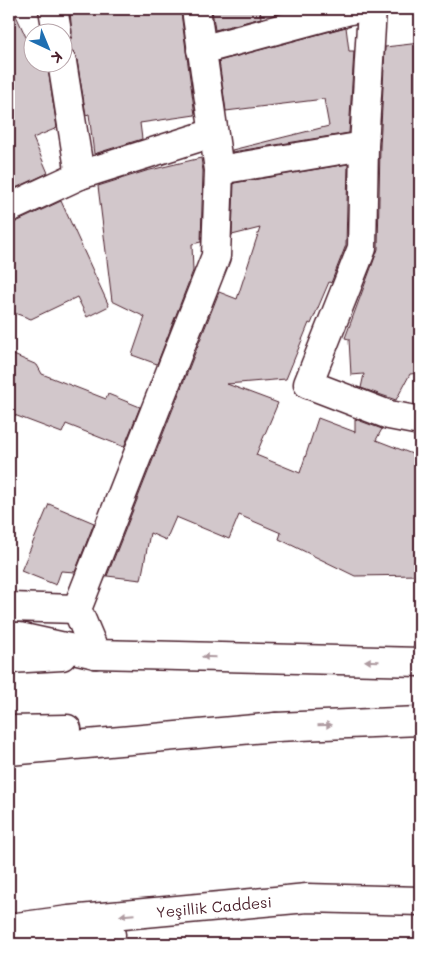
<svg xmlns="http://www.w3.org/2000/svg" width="429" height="953" viewBox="0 0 429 953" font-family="Mali,sans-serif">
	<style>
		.building { fill: #d2c7cb; stroke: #4a1f2b }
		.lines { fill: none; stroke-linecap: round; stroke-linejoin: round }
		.minor-casing { stroke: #4a1f2b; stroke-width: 31 }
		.major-casing { stroke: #4a1f2b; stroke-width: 31 }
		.highway-casing { stroke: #4a1f2b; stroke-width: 31 }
		.minor { stroke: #fff; stroke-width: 28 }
		.major { stroke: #fff; stroke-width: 28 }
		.highway { stroke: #fff; stroke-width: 28 }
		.oneway { fill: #ae9aa0 }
		.labels { text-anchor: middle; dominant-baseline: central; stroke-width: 4; stroke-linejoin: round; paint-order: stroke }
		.street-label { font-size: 15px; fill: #4a1f2b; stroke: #fff }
	</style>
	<rect width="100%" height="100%" fill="#fff"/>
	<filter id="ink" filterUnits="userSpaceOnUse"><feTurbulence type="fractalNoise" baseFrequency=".02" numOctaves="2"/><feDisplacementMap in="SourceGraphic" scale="10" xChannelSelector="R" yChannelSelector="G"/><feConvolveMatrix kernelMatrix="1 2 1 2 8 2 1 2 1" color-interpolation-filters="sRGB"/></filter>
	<g filter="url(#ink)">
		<g class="building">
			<path d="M9 9H13L32 50V62H47L57 128 33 138 48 173 9 191Z"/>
			<path d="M70 9H172L173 14 181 13 195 115 140 123 142 139 94 154 89 114 86 115 77 60 74 52 68 48 62 47 67 44 72 37Z"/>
			<path d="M219 9H260L261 18 215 30 212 10Z"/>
			<path d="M346 27 349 51H354L349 133 232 152V150L329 126 324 99 226 111 219 61Z"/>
			<path d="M420 43V351H417L419 373 410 374 396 400 361 388 364 374 351 375 349 339 345 338 378 249 380 147 385 47Z"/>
			<path d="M201 158 203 171 201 242 192 244 193 271 157 364 132 355 145 317 112 301 98 186 146 171Z"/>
			<path d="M348 164 346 245 331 283 329 282 311 324 309 323 286 379 227 384 278 403 256 455 300 473 318 418 355 432V419L382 429 376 440 420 457V575L355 576 279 539 281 533 239 515 229 539 176 517 166 540 150 533 141 580 107 576 219 292 237 299 260 228 232 235 234 183Z"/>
			<path d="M61 201 109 306 87 317 77 297 31 319 9 311V223L16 222Z"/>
			<path d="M9 353 37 365 42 374 106 399 108 394 140 407 124 447 66 424 62 433 9 413Z"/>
			<path d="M49 504 94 523 75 572 61 571 56 585 21 571Z"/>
		</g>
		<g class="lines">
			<defs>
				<g id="minor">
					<path d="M53 9 57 32"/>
					<path d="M372 9 364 146 362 248 308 384 389 415 420 421"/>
					<path d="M201 50 354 9"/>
					<path d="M62 62 80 175"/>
					<path d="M219 170 364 146"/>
					<path d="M9 208 80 175 213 133"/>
					<path d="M9 607 77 609"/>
					<path d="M96 654 77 609 216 256 219 170 196 9"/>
				</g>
				<g id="major">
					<path d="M96 654 420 662"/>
					<path d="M276 727 420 721"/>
					<path id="s1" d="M9 928 69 920 307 898 420 901"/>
					<path d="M43 944 111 935"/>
				</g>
				<g id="highway">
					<path d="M9 637H19L96 654"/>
					<path d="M9 659 62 656"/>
					<path d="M9 730 67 729"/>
					<path d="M9 751 276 727"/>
				</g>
			</defs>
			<use href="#minor" class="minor-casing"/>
			<use href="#major" class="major-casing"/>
			<use href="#highway" class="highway-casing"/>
			<use href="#minor" class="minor"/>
			<use href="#major" class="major"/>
			<use href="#highway" class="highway"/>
		</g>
		<defs><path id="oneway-solid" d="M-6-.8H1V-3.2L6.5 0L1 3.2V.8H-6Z" transform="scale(1.25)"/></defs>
		<g class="oneway">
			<use href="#oneway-solid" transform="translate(209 657) rotate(-179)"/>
			<use href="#oneway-solid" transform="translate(372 661) rotate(-179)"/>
			<use href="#oneway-solid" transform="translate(325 725) rotate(-2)"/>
			<use href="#oneway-solid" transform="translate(127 915) rotate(175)"/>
		</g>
	</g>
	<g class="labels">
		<g class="street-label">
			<text stroke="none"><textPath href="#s1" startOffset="206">Yeşillik Caddesi</textPath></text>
		</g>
	</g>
	<rect width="429" height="953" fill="none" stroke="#fff" stroke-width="30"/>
	<rect x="15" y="15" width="399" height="923" fill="none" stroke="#4a1f2b" stroke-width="2" filter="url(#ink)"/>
	<g transform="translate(48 48) rotate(136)"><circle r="24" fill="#ffffff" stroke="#b7a5aa"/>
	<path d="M0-4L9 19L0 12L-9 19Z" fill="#1f6fb2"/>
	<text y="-8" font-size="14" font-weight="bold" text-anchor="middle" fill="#4a1f2b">K</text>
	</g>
</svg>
